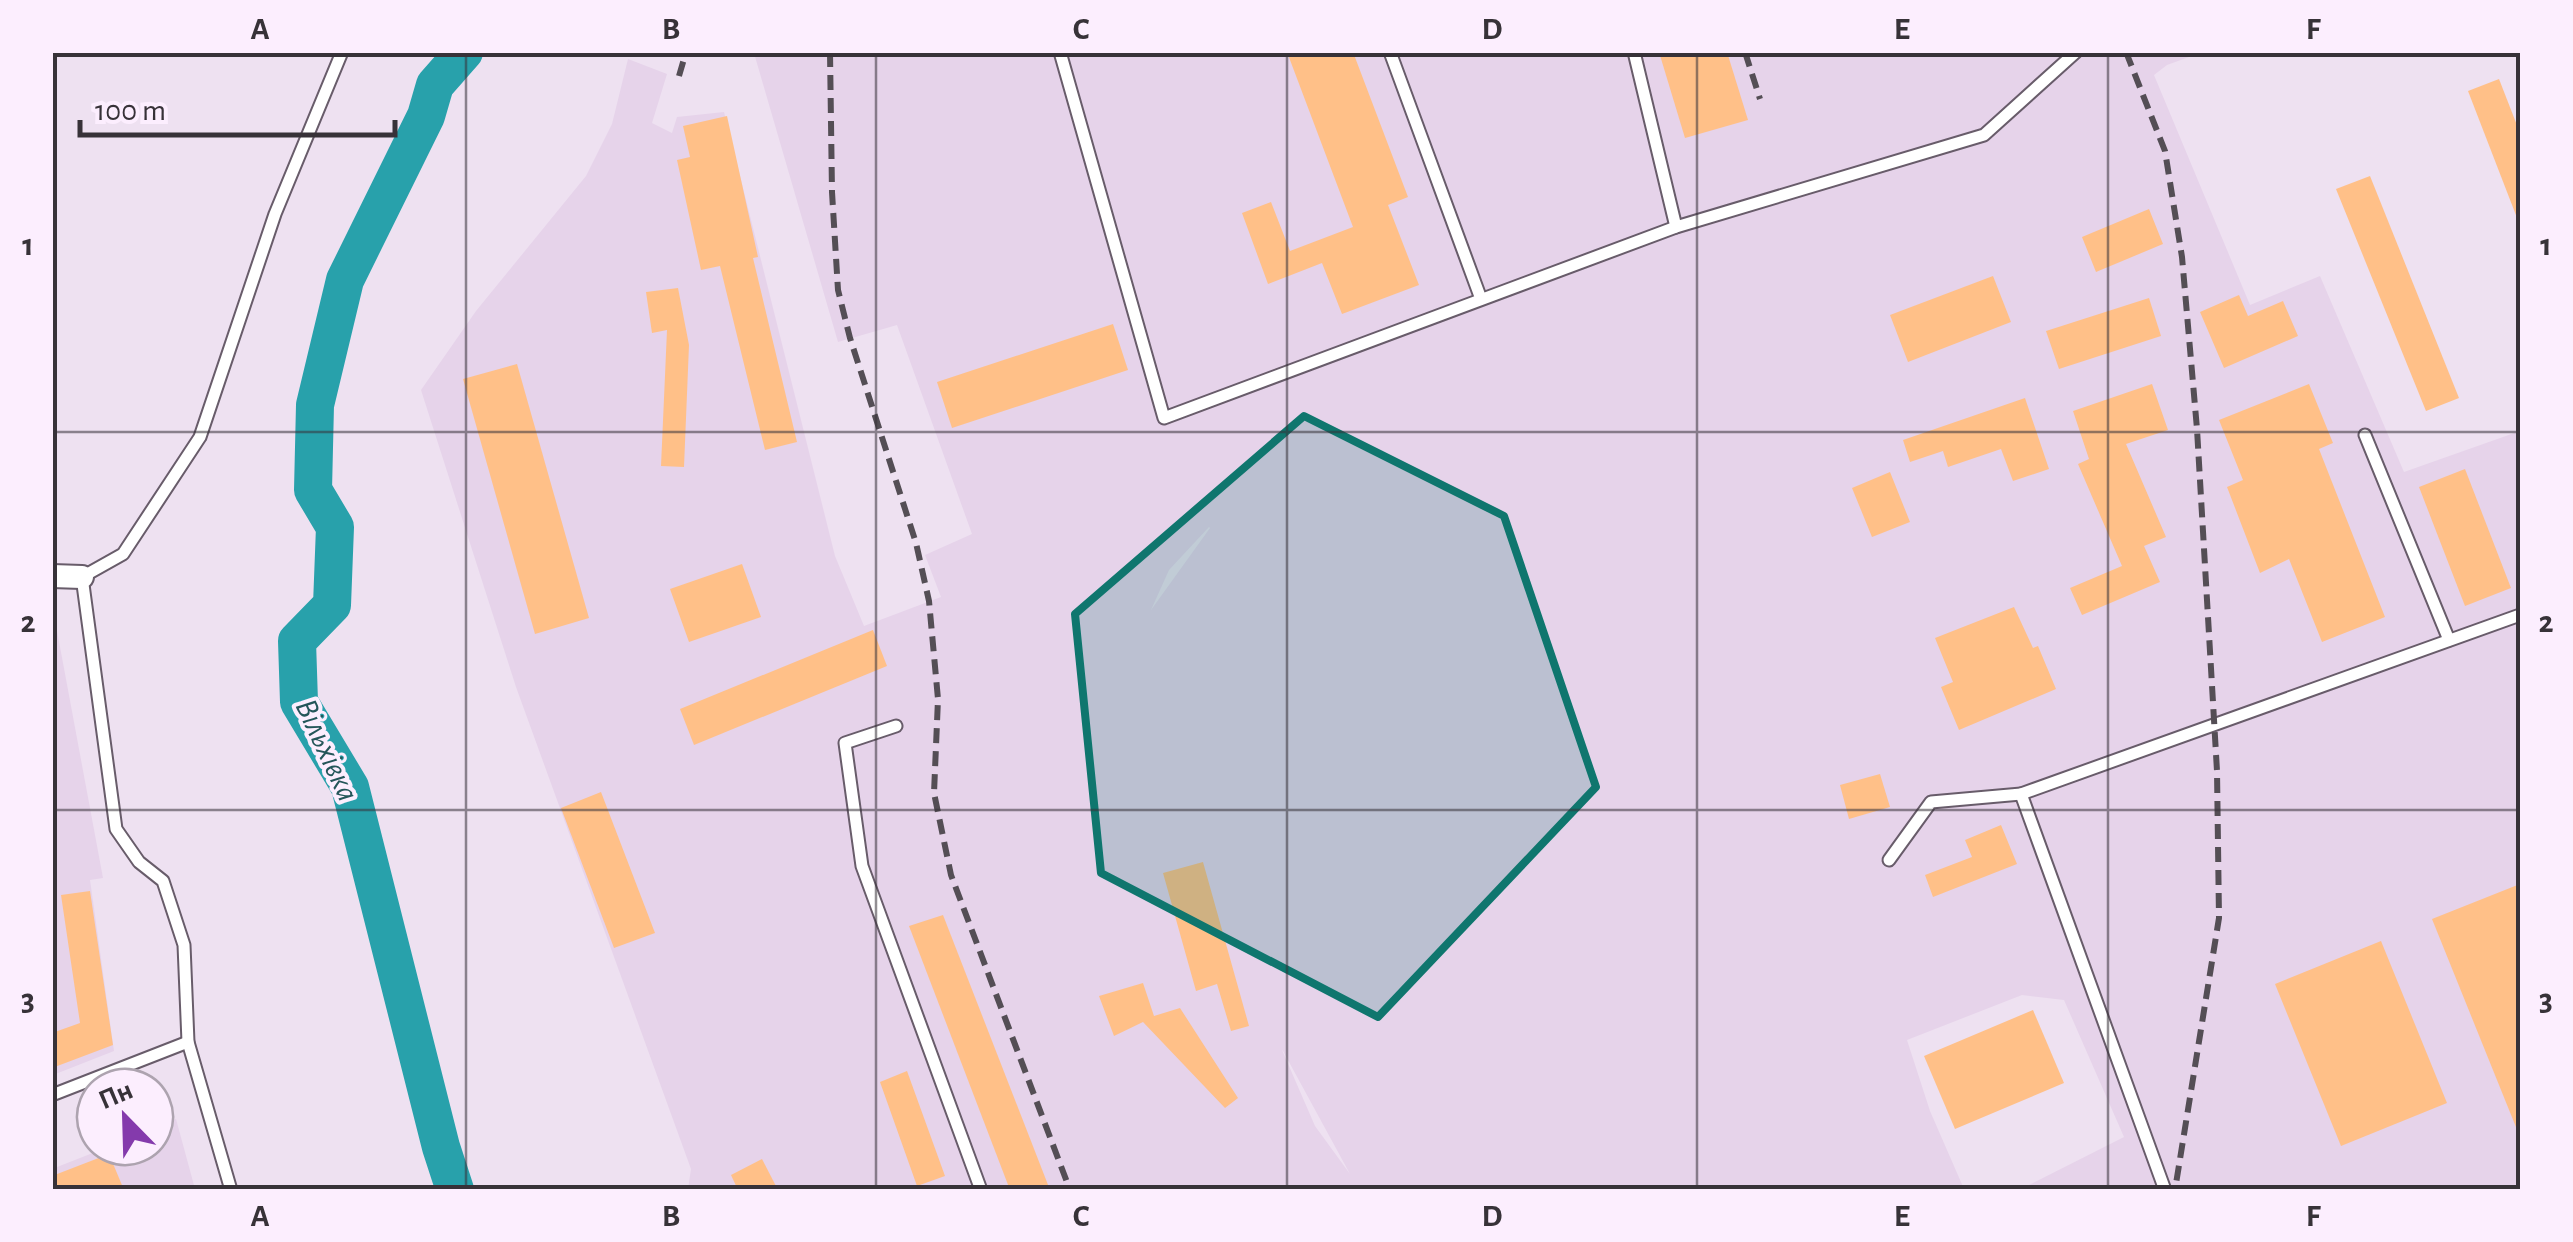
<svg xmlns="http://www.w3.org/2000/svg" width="2573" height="1242" viewBox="0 0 2573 1242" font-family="'Alegreya Sans',sans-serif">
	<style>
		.built { fill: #e6d3ea; fill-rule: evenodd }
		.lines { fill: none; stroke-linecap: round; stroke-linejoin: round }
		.river { stroke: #28a1ab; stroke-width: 38 }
		.building { fill: #ffc088 }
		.lane-casing { stroke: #685c6a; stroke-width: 15 }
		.street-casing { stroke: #685c6a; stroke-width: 26 }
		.lane { stroke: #fff; stroke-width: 11 }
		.street { stroke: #fff; stroke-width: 22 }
		.rail { stroke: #544e55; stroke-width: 6; stroke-dasharray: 15 8; stroke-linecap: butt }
		.marked { fill: #0f766e; fill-opacity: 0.2; stroke: #0f766e; stroke-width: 8; stroke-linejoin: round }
		.grid { fill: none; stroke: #373238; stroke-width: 2.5; stroke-opacity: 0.55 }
		.labels { text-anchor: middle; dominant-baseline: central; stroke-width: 8; stroke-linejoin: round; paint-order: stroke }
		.water-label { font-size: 32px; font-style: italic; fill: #25565a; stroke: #fceefe }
		.neatline { fill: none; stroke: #373238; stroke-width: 4 }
		.grid-label { font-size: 32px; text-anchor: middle; font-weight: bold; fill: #373238 }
	</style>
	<rect width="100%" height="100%" fill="#eee1f1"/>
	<g class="built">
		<path d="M754 53H2200L2167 65 2154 75 2250 305 2320 276 2404 472 2520 431V1189H2021L2124 1137 2064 1000 2022 995 1907 1040 1930 1111 1964 1189 1361 1190 1357 1185 1353 1190 688 1189 691 1169 516 687 421 390 476 311 586 176 612 124 628 59 667 74 652 123 672 133 677 117 724 112 835 556 864 626 941 597 925 555 972 534 897 325 838 342ZM1209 527 1210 528 1151 610 1169 570ZM1282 1050 1283 1051 1350 1174 1315 1126Z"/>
		<path d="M55 620 103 878 90 880 114 1051 53 1075 52 622Z"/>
		<path d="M176 1119 195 1189H53L52 1169 108 1147H155V1128Z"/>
	</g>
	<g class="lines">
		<path class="river" d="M455 1190 441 1147 350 787 299 702 297 641 332 605 335 527 313 490 315 405 345 280 426 116 435 85 464 52"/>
	</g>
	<g class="building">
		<path d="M1287 52H1353L1408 197 1388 205 1419 285 1342 314 1322 263 1268 284 1242 213 1271 202 1290 251 1353 227Z"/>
		<path d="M1659 52H1727L1748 120 1685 138Z"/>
		<path d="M2499 79 2520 133 2519 223 2468 91Z"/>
		<path d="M727 116 758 257 753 258 797 442 765 450 720 266 701 270 677 160 690 157 683 126Z"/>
		<path d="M2370 176 2459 398 2426 411 2336 189Z"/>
		<path d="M2149 209 2163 244 2096 272 2082 237Z"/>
		<path d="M1993 276 2011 322 1908 362 1890 315Z"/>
		<path d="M678 288 689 345 684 467 661 466 667 330 652 333 646 292Z"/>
		<path d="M2239 295 2248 316 2283 301 2298 336 2224 368 2200 312Z"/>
		<path d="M2149 298 2161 336 2059 369 2046 331Z"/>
		<path d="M1113 324 1128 370 952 428 937 382Z"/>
		<path d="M517 364 589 618 535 634 463 379Z"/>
		<path d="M2152 384 2168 430 2126 444 2166 537 2144 546 2160 582 2082 615 2070 588 2122 566 2078 464 2089 459 2073 411Z"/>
		<path d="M2309 384 2333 443 2319 449 2385 617 2322 642 2289 559 2260 573 2227 487 2243 480 2219 420Z"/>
		<path d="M2025 398 2049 469 2013 481 2001 449 1948 467 1943 451 1910 462 1903 440Z"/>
		<path d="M2465 469 2511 588 2465 606 2419 487Z"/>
		<path d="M1890 472 1910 522 1872 537 1852 488Z"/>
		<path d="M742 564 761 617 689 642 670 589Z"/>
		<path d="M2014 607 2033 648 2038 646 2056 689 1959 730 1941 687 1953 682 1935 638Z"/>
		<path d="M873 630 887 666 694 745 680 709Z"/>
		<path d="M1880 774 1890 807 1849 819 1840 785Z"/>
		<path d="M601 792 655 933 614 948 561 808Z"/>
		<path d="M2001 825 2017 864 1933 897 1925 875 1972 857 1965 840Z"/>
		<path d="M1203 862 1249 1026 1231 1031 1217 984 1196 991 1163 873Z"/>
		<path d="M2520 884V1137L2432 919Z"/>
		<path d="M90 891 113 1045 52 1068V1033L80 1023 61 895Z"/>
		<path d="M943 915 1050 1190H1010L909 926Z"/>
		<path d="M2381 941 2447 1103 2341 1146 2275 984Z"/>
		<path d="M1143 983 1154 1016 1180 1008 1238 1098 1225 1108 1143 1022 1114 1036 1099 996Z"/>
		<path d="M2033 1010 2064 1083 1955 1129 1924 1056Z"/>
		<path d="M907 1071 945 1176 917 1186 880 1082Z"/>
		<path d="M109 1154 124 1190H52V1176Z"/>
		<path d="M762 1159 778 1190H738L731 1175Z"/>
	</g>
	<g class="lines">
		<defs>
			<g id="lane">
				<path d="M1060 52 1164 418 1676 227 1984 135 2076 52"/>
				<path d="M1390 52 1481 299"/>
				<path d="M1634 52 1676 227"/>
				<path d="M2365 435 2449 640"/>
				<path d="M896 726 845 743 862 866 981 1190"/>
				<path d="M1889 860 1931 802 2021 794"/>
				<path d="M52 1095 188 1042"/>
				<path d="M231 1190 188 1042 184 945 163 881 139 862 116 829 82 577 123 554 200 437 275 214 342 52"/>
				<path d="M2165 1190 2021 794 2520 615"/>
			</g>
			<path id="street" d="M52 576 82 577"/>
		</defs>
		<use href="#lane" class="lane-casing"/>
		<use href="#street" class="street-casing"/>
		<use href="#lane" class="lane"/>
		<use href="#street" class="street"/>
		<g class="rail">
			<path d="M830 52 832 192 838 290 850 338 916 543 929 601 938 699 934 793 951 875 1070 1190"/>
			<path d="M1745 52 1760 99"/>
			<path d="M2126 52 2165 151 2182 257 2197 429 2217 771 2219 918 2175 1190"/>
			<path d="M679 76 686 52"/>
		</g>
	</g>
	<path class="marked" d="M1304 416 1504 516 1596 787 1378 1017 1101 873 1075 614Z"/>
	<path class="grid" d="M466 52V1190M876 52V1190M1287 52V1190M1697 52V1190M2108 52V1190M52 432H2520M52 810H2520"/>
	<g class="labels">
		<g class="water-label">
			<text transform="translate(327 750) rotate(65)">Вільхівка</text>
		</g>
	</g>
	<rect width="2573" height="1242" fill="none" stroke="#fceefe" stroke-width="110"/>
	<g transform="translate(125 1117) rotate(337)"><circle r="48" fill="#fceefe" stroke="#ada3af" stroke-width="2.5"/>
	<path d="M0-8L18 38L0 25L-18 38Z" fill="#843aac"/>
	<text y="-15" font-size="28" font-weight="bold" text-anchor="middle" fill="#373238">Пн</text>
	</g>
	<path d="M80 120v15h315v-15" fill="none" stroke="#373238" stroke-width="5"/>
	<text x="95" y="120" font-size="30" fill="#373238" stroke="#fceefe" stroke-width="8" paint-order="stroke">100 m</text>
	<rect x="55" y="55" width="2463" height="1132" class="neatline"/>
	<g class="grid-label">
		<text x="260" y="39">A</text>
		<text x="671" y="39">B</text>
		<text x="1081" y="39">C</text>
		<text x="1492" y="39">D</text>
		<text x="1902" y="39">E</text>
		<text x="2313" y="39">F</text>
		<text x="28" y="255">1</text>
		<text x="2546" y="255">1</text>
		<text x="28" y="632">2</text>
		<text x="2546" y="632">2</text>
		<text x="28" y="1010">3</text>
		<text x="2546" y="1010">3</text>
		<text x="260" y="1226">A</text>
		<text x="671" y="1226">B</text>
		<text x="1081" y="1226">C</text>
		<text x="1492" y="1226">D</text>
		<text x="1902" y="1226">E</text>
		<text x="2313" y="1226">F</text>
	</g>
</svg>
